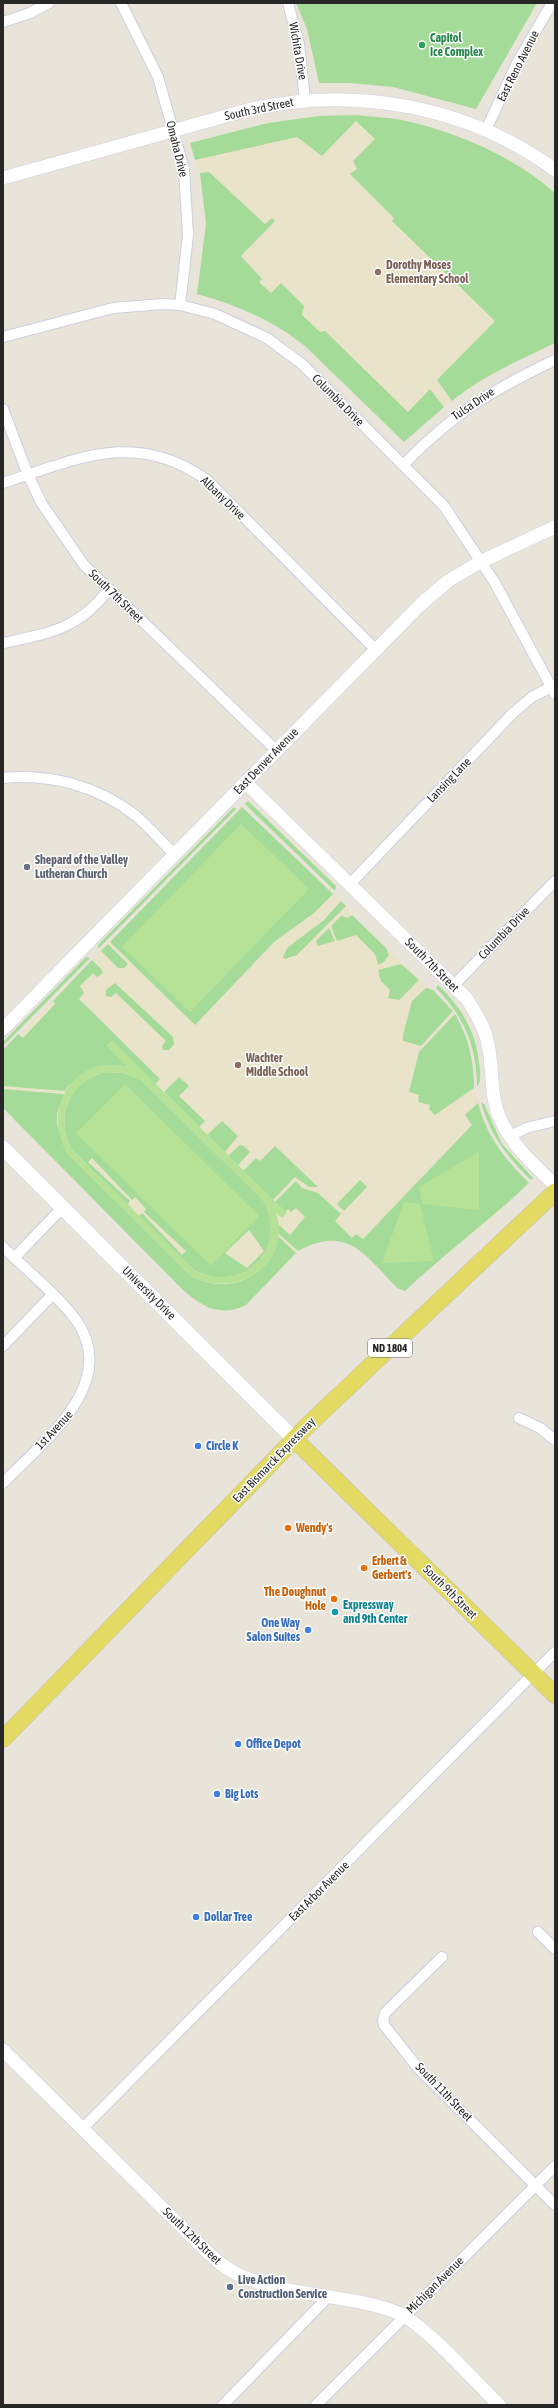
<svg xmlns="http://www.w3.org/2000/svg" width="558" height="2408" viewBox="0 0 558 2408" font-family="'Asap Condensed',sans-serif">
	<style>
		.education { fill: #e9e4c9 }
		.green { fill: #a5db99; fill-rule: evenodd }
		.pitch { fill: #b5e296; fill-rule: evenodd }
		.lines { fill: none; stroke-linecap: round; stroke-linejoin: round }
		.minor-casing { stroke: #cecfdf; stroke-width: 12 }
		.tertiary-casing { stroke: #cecfdf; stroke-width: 14 }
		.secondary-casing { stroke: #cecfdf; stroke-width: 16 }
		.primary-casing { stroke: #c3c3c3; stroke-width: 18 }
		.minor { stroke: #fff; stroke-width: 10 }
		.tertiary { stroke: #fff; stroke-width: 13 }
		.secondary { stroke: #fff; stroke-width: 15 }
		.primary { stroke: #e3da63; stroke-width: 17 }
		.leisure-dot { fill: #2e9e5b; stroke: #fff; stroke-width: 1.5 }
		.education-dot { fill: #8d6e63; stroke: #fff; stroke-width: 1.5 }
		.worship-dot { fill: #6b7280; stroke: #fff; stroke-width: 1.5 }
		.shop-dot { fill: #3f7fe0; stroke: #fff; stroke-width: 1.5 }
		.food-dot { fill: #e8710a; stroke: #fff; stroke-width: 1.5 }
		.culture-dot { fill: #0f9aa8; stroke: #fff; stroke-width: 1.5 }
		.service-dot { fill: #5c6f8a; stroke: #fff; stroke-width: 1.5 }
		.labels { text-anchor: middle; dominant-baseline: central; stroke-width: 3; stroke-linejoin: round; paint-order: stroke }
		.shield { fill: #fff; stroke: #686868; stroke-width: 1 }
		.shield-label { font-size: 11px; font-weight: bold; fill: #272727 }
		.leisure-label { font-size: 12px; font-weight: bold; fill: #27864d; stroke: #fff; text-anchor: start }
		.street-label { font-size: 12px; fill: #272727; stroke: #fff }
		.education-label { font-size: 12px; font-weight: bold; fill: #785e54; stroke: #fff; text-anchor: start }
		.worship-label { font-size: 12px; font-weight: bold; fill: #5b616d; stroke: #fff; text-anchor: start }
		.shop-label { font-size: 12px; font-weight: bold; fill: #366cbe; stroke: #fff; text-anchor: start }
		.food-label { font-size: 12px; font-weight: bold; fill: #c56008; stroke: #fff; text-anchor: start }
		.culture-label { font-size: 12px; font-weight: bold; fill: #0d838f; stroke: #fff; text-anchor: start }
		.service-label { font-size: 12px; font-weight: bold; fill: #4e5e75; stroke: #fff; text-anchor: start }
	</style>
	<rect width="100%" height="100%" fill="#e8e4d9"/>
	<g class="education">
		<path d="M357 115 402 120 462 137 529 173 555 193V343L519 360 464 391 404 442 305 346 289 333 264 318 232 303 197 294 204 250 205 207 200 173 190 143 268 123 319 116Z"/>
		<path d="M242 807 341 901 352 915 417 977 433 990 453 1011 469 1042 474 1073V1088L488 1133 506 1160 529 1183 490 1220 440 1259 405 1291 397 1288 358 1248 348 1243 327 1241 315 1243 298 1251 246 1305 238 1309 220 1311 202 1306 181 1288 3 1108V1050Z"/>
	</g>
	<g class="green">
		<path d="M296 3H537L476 109 393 87 350 83H319L307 29Z"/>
		<path d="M357 115C372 117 388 117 402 120 457 132 513 156 555 193V343C520 360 482 376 452 401L437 380 495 321 392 221 394 218 350 174 357 169 353 161 375 139 356 121 322 156 297 137 195 160 190 143 268 123 319 116Z"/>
		<path d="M209 172 265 224 272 218 275 221 241 256 262 279 259 282 271 293 281 283 304 306 302 315 320 332 325 331 408 412 430 389 444 407 404 442 305 346C272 320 237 305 197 294L206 224 200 173Z"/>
		<path d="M248 801 336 886 335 891 245 804Z"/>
		<path d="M234 807 236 809 98 949V945Z"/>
		<path d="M242 807 333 894 314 913 274 942 195 1025 110 942Z"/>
		<path d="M341 901 346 906 297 955 285 959 283 957 287 948 324 920Z"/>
		<path d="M352 915 386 948 389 955 384 962 378 965 375 954 356 935 337 941 331 926 341 916 348 918Z"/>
		<path d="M329 928 335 941 318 946 316 941Z"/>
		<path d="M108 944 128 964 124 968H118L101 951Z"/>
		<path d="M86 957 90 958 3 1046V1042Z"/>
		<path d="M92 960 101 969 103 973 97 977 93 973 80 986 84 993 79 999 160 1079 155 1084 112 1041 107 1046 129 1067 115 1065 69 1085 65 1091 3 1086V1050L18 1034 23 1038 55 1004 53 1001Z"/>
		<path d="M401 964 419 980 399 1000 388 998 390 990 381 981 378 970Z"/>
		<path d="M115 983 173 1037 174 1044 169 1050H163L162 1046 166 1041 116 993 111 997 106 996V990Z"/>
		<path d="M438 985C461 1007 476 1031 479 1063 480 1071 482 1080 477 1087 477 1047 464 1016 436 988Z"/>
		<path d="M426 988 433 990 453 1011 421 1046 403 1041V1035L412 1001Z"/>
		<path d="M455 1014C469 1038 474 1061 474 1088L435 1115 429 1109 430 1105 418 1102 419 1095 409 1092 419 1052Z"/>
		<path d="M106 1072 124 1073 141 1080 263 1200C290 1248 243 1296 194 1270L72 1150C54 1117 69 1081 106 1072ZM92 1158 132 1200 135 1197 146 1209 144 1212 186 1251 182 1255 142 1213 139 1216 128 1204 130 1201 88 1162ZM249 1230 264 1251 247 1268 225 1253Z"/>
		<path d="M179 1077 189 1086 179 1096 205 1121 199 1127 164 1092Z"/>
		<path d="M3 1089 64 1094 57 1114V1124L67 1153 191 1276C229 1296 269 1278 278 1236L296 1253 246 1305C219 1318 201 1306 181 1288L3 1108Z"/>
		<path d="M481 1102 484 1104 502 1144 533 1178 531 1180C507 1157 490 1135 481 1102Z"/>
		<path d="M478 1103C487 1137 505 1159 529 1183 489 1221 445 1253 405 1291L397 1288C365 1255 348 1224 298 1251L278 1233 279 1225 290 1235 305 1217 296 1208 291 1212 288 1209 286 1212 275 1202 296 1181 302 1188 318 1193 341 1214 335 1221 352 1238 356 1234 363 1239 472 1125 465 1115Z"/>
		<path d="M222 1121 238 1136 225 1152 207 1135Z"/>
		<path d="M240 1145 244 1146 250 1152 238 1165 228 1156Z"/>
		<path d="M275 1146 318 1187H309L295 1177 273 1200 243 1171 256 1158 260 1161Z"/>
		<path d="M360 1180 367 1187 344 1211 337 1204Z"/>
	</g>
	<g class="pitch">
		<path d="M241 824 309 889 190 1012 122 947Z"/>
		<path d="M112 1041 287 1213 282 1218 276 1213C293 1265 235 1300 191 1276L67 1153C41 1108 75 1053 128 1067L107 1046ZM106 1072 124 1073 141 1080 263 1200C290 1248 243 1296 194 1270L72 1150C54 1117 69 1081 106 1072Z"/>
		<path d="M125 1084 259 1216 211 1266 76 1133Z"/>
		<path d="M479 1152V1210L422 1204 419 1187Z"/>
		<path d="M404 1202 420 1204 434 1261 382 1263Z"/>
	</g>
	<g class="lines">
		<defs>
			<g id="minor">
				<path d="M121 3 158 77 184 169 188 235 180 305"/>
				<path d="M288 3 299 44 305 100"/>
				<path d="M3 22 30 13 49 3"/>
				<path d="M486 130 517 63 552 3"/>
				<path d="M3 337 113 308 163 304 180 305 215 314 267 338 302 364 444 506 495 583 555 694"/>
				<path d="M3 409 28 475 42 504 84 565 276 750"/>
				<path d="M403 465C454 413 490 391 555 360"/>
				<path d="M3 483C77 459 136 429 207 480L376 650"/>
				<path d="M3 643C50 633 79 629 109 589"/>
				<path d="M3 778C50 773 97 786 135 815 149 827 161 841 174 854"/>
				<path d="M350 884 513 713 532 697 555 685"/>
				<path d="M454 985 555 881"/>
				<path d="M510 1136 526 1128 555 1121"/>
				<path d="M3 1247C25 1269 58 1295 76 1320 121 1383 43 1442 3 1483"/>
				<path d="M14 1258 63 1207"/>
				<path d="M3 1346 52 1295"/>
				<path d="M519 1418 540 1428 555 1440"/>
				<path d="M538 1932 555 1949"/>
				<path d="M442 1957 385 2013 383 2021 384 2025 418 2068 555 2205"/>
				<path d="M83 2128 555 1652"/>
				<path d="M223 2405 329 2296"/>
				<path d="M316 2405 555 2166"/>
			</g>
			<g id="tertiary">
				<path d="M3 178 251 109C355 86 468 106 555 170"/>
				<path d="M245 782 467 999C475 1012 484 1026 487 1040 494 1065 489 1092 499 1116 511 1145 533 1164 555 1185"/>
				<path d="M3 1029 420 605 448 581 482 561 555 527"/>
				<path d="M3 2050 205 2250C216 2260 226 2269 239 2275 284 2296 348 2294 396 2312 424 2323 475 2382 499 2405"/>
			</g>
			<path id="secondary" d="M3 1148 294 1439"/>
			<g id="primary">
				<path d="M294 1439 555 1695"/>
				<path d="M3 1739 309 1424 555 1192"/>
			</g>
		</defs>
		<use href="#minor" class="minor-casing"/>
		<use href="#tertiary" class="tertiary-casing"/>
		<use href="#secondary" class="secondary-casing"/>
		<use href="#primary" class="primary-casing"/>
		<use href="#minor" class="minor"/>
		<use href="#tertiary" class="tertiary"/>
		<use href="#secondary" class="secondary"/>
		<use href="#primary" class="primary"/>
	</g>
	<circle class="leisure-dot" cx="422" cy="45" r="4"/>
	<g class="education-dot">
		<circle cx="378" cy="272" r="4"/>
		<circle cx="238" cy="1065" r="4"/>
	</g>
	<circle class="worship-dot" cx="27" cy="867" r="4"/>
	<g class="shop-dot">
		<circle cx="198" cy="1446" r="4"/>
		<circle cx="308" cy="1630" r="4"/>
		<circle cx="238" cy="1744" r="4"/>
		<circle cx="217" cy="1794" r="4"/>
		<circle cx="196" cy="1917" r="4"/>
	</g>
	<g class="food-dot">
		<circle cx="288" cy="1528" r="4"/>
		<circle cx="364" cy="1568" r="4"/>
		<circle cx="334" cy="1599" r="4"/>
	</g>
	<circle class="culture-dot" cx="335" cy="1612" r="4"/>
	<circle class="service-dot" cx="230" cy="2287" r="4"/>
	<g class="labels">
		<rect class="shield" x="368" y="1339" width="44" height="18" rx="3"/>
		<g class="shield-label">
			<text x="390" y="1348">ND 1804</text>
		</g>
		<g class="leisure-label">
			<text x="430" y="38">Capitol<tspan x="430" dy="14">Ice Complex</tspan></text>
		</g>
		<g class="street-label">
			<text transform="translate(298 51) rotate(80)">Wichita Drive</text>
			<text transform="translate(518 66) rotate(-63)">East Reno Avenue</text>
			<text transform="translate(259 109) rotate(-12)">South 3rd Street</text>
			<text transform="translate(177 149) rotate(76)">Omaha Drive</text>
			<text transform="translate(338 400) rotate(45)">Columbia Drive</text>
			<text transform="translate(473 404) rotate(-34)">Tulsa Drive</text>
			<text transform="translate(223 498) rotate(44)">Albany Drive</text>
			<text transform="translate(116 596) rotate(44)">South 7th Street</text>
			<text transform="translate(266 761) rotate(-46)">East Denver Avenue</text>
			<text transform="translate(449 780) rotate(-46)">Lansing Lane</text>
			<text transform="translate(504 933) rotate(-46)">Columbia Drive</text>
			<text transform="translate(432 965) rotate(45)">South 7th Street</text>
			<text transform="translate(149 1293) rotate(45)">University Drive</text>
			<text transform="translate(54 1430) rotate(-47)">1st Avenue</text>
			<text transform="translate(274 1460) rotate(-46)">East Bismarck Expressway</text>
			<text transform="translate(450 1592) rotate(45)">South 9th Street</text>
			<text transform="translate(319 1891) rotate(-45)">East Arbor Avenue</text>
			<text transform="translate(444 2092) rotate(46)">South 11th Street</text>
			<text transform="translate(192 2236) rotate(44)">South 12th Street</text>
			<text transform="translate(435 2285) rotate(-45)">Michigan Avenue</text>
		</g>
		<g class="education-label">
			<text x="386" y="265">Dorothy Moses<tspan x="386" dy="14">Elementary School</tspan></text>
			<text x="246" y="1058">Wachter<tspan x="246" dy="14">Middle School</tspan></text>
		</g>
		<g class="worship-label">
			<text x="35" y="860">Shepard of the Valley<tspan x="35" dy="14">Lutheran Church</tspan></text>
		</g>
		<g class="shop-label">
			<text x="206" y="1446">Circle K</text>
			<text x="300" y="1623" text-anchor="end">One Way<tspan x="300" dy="14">Salon Suites</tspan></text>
			<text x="246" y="1744">Office Depot</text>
			<text x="225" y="1794">Big Lots</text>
			<text x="204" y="1917">Dollar Tree</text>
		</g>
		<g class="food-label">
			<text x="296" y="1528">Wendy's</text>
			<text x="372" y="1561">Erbert &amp;<tspan x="372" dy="14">Gerbert's</tspan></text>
			<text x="326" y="1592" text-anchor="end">The Doughnut<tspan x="326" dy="14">Hole</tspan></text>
		</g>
		<g class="culture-label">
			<text x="343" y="1605">Expressway<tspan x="343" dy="14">and 9th Center</tspan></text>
		</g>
		<g class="service-label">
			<text x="238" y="2280">Live Action<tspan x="238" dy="14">Construction Service</tspan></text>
		</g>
	</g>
	<rect width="558" height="2408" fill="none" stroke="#272727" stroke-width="8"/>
</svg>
